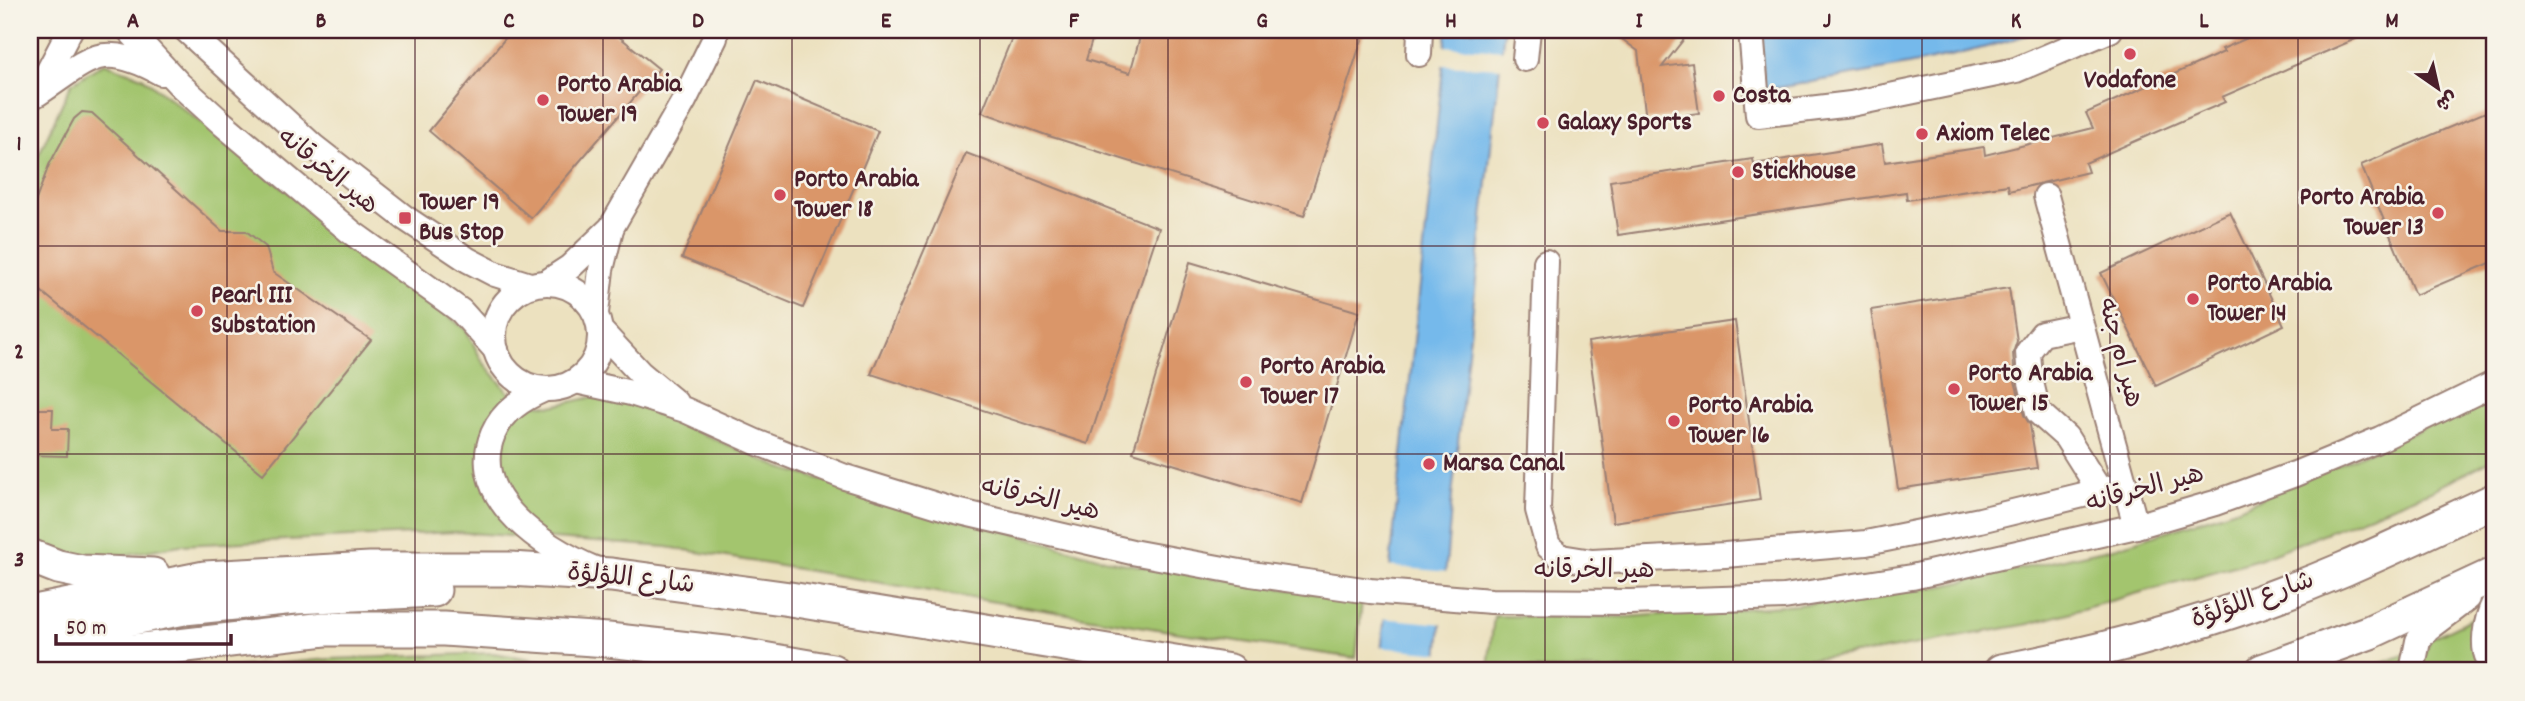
<svg xmlns="http://www.w3.org/2000/svg" width="2525" height="701" viewBox="0 0 2525 701" font-family="Dekko,'Playpen Sans Arabic',sans-serif">
	<style>
		.green { fill: #a3c56e; stroke: #76724c; stroke-width: 2 }
		.water { fill: #74b9eb; stroke: #5f6c8b; stroke-width: 2 }
		.pier { fill: #ece1bf }
		.building { fill: #da9669 }
		.lines { fill: none; stroke-linecap: round; stroke-linejoin: round }
		.street-casing { stroke: #9b8075; stroke-width: 28 }
		.secondary-casing { stroke: #9b8075; stroke-width: 37 }
		.street { stroke: #fff; stroke-width: 24 }
		.secondary { stroke: #fff; stroke-width: 33 }
		.grid { fill: none; stroke: #4a1f2b; stroke-width: 2; stroke-opacity: 0.55 }
		.poi-dot { fill: #d1495b; stroke: #f7f3e8; stroke-width: 2.5 }
		.labels { text-anchor: middle; dominant-baseline: central; stroke-width: 5; stroke-linejoin: round; paint-order: stroke }
		.poi-label { font-size: 26px; font-weight: bold; fill: #4a1f2b; stroke: #f7f3e8; text-anchor: start }
		.street-label { font-size: 26px; fill: #4a1f2b; stroke: #f7f3e8 }
		.neatline { fill: none; stroke: #4a1f2b; stroke-width: 2.5 }
		.grid-label { font-size: 23px; text-anchor: middle; font-weight: bold; fill: #4a1f2b }
	</style>
	<rect width="100%" height="100%" fill="#f7f3e8"/>
	<filter id="ink" filterUnits="userSpaceOnUse"><feTurbulence type="fractalNoise" baseFrequency=".0143" numOctaves="2"/><feDisplacementMap in="SourceGraphic" scale="14" xChannelSelector="R" yChannelSelector="G"/><feConvolveMatrix kernelMatrix="1 2 1 2 8 2 1 2 1" color-interpolation-filters="sRGB"/></filter>
	<filter id="wash" filterUnits="userSpaceOnUse"><feTurbulence type="fractalNoise" baseFrequency=".00686" numOctaves="4" result="noise"/><feDisplacementMap in="SourceGraphic" scale="28" xChannelSelector="R" yChannelSelector="G"/><feGaussianBlur stdDeviation="1.57" result="paint"/><feColorMatrix in="noise" values="0 0 0 0 0 0 0 0 0 0 0 0 0 0 0 0 0 1.4 0 .05"/><feComposite in="paint" operator="in"/></filter>
	<g filter="url(#wash)">
		<rect width="100%" height="100%" fill="#ece1bf"/>
		<g class="green">
			<path d="M104 63 142 77 466 330 482 361 509 393 529 403 552 406 593 397 636 405 781 468 1115 562 1362 601 1356 658 1181 633 667 547 455 532 180 545 113 557 53 556 30 543V174L71 84Z"/>
			<path d="M2495 396V458L2433 490 2259 559 2029 624 1874 652 1726 667 1609 670 1488 668 1494 616 1627 617 1797 605 1944 586 2117 547 2239 508Z"/>
			<path d="M2495 607 2494 671H2420L2430 639Z"/>
			<path d="M493 653 605 671H192L330 659Z"/>
			<path d="M2406 654 2403 671H2361Z"/>
		</g>
		<g class="water">
			<path d="M1447 30H1504L1452 496 1437 671H1379Z"/>
			<path d="M1759 30H2041C1955 61 1855 74 1765 90Z"/>
		</g>
		<g class="pier">
			<path d="M1442 46 1505 50 1503 68 1441 65Z"/>
			<path d="M1385 566 1449 572 1444 624 1380 618Z"/>
			<path d="M1378 647 1442 653 1440 671H1375Z"/>
		</g>
		<g id="blocks">
			<g class="building">
				<path d="M512 30H611L659 69 531 218 429 131Z"/>
				<path d="M1015 30H1095L1086 60 1130 73 1142 30H1365L1304 216 1049 136 982 112Z"/>
				<path d="M1610 30H1691L1662 67 1692 63 1699 113 1646 120 1638 51Z"/>
				<path d="M2266 30H2376L2222 97 2225 102 2085 163 2088 172 2009 191 2008 185 1907 200 1906 192 1618 235 1610 181 1753 159 1754 164 1882 144 1885 162 1984 147 1985 155 2093 128 2086 113 2224 52 2222 49Z"/>
				<path d="M757 80 878 131 803 308 682 258Z"/>
				<path d="M2495 108V261L2415 295 2361 165Z"/>
				<path d="M82 112 92 113 222 231H246L266 247 273 272 371 340 263 474 30 282V216L49 165 74 119Z"/>
				<path d="M966 153 1159 228 1088 444 871 374Z"/>
				<path d="M2230 212 2284 325 2156 386 2101 273Z"/>
				<path d="M1190 262 1359 312 1302 503 1133 452Z"/>
				<path d="M2009 288 2017 341 2013 353 2015 381 2024 415 2030 425 2037 468 1898 489 1871 310Z"/>
				<path d="M1735 321 1760 500 1613 522 1588 342Z"/>
				<path d="M30 409H53L52 429H68L67 456 30 455Z"/>
			</g>
		</g>
	</g>
	<g filter="url(#ink)">
		<use href="#blocks" fill-opacity="0" stroke="#9b8075" stroke-width="2"/>
		<g class="lines">
			<defs>
				<g id="street">
					<path d="M129 30 179 84 223 124 351 232 461 311 496 350"/>
					<path d="M186 30 314 147 405 218 468 260 495 274 530 285"/>
					<path d="M1751 30 1758 115 1851 104 2016 70 2110 30"/>
					<path d="M1419 54 1420 30"/>
					<path d="M1525 59 1528 30"/>
					<path d="M37 93 70 30"/>
					<path d="M37 94C89 60 99 39 161 73"/>
					<path d="M2046 196 2136 526"/>
					<path d="M1546 262 1538 510 1548 546 1561 557 1592 562 1725 555 1866 543 1980 520 2124 485"/>
					<path d="M547 282 570 267 611 228 684 101 715 38"/>
					<circle cx="547" cy="336" r="53"/>
					<path d="M596 313 601 270 611 229"/>
					<path d="M2081 326 2042 334 2028 352 2030 378 2038 412 2066 437 2100 491"/>
					<path d="M600 330 640 373 675 402"/>
					<path d="M576 381 631 393 685 410 756 442 845 477 952 510 1132 552 1251 574 1370 591 1491 601 1630 602 1784 597 1912 577 2136 526 2215 503 2295 474 2380 439 2495 383"/>
					<path d="M545 389C522 399 503 411 493 434 466 499 547 549 597 570"/>
					<path d="M2495 601C2487 617 2477 654 2495 666"/>
					<path d="M2412 671 2418 641 2427 629 2468 598"/>
				</g>
				<g id="secondary">
					<path d="M30 556 58 567 82 572 153 575"/>
					<path d="M30 613 205 578 370 569H510L611 575 790 599 1230 671"/>
					<path d="M30 638 184 608 295 597 434 590"/>
					<path d="M30 668 108 654 325 629H444L608 640 734 654 832 671"/>
					<path d="M2001 671C2114 650 2239 614 2344 569 2395 547 2445 523 2495 500"/>
					<path d="M2262 671 2370 632 2495 574"/>
				</g>
			</defs>
			<use href="#street" class="street-casing"/>
			<use href="#secondary" class="secondary-casing"/>
			<use href="#street" class="street"/>
			<use href="#secondary" class="secondary"/>
		</g>
	</g>
	<path class="grid" d="M227 30V671M415 30V671M603 30V671M792 30V671M980 30V671M1168 30V671M1357 30V671M1545 30V671M1733 30V671M1922 30V671M2110 30V671M2298 30V671M30 246H2495M30 454H2495"/>
	<g class="poi-dot">
		<circle cx="2130" cy="54" r="7"/>
		<circle cx="1719" cy="96" r="7"/>
		<circle cx="543" cy="100" r="7"/>
		<circle cx="1543" cy="123" r="7"/>
		<circle cx="1922" cy="134" r="7"/>
		<circle cx="1738" cy="172" r="7"/>
		<circle cx="780" cy="195" r="7"/>
		<circle cx="2438" cy="213" r="7"/>
		<rect x="398" y="211" width="14" height="14" rx="3.5"/>
		<circle cx="2193" cy="299" r="7"/>
		<circle cx="197" cy="311" r="7"/>
		<circle cx="1246" cy="382" r="7"/>
		<circle cx="1954" cy="389" r="7"/>
		<circle cx="1674" cy="421" r="7"/>
		<circle cx="1429" cy="464" r="7"/>
	</g>
	<g class="labels">
		<g class="poi-label">
			<text x="2130" y="81" text-anchor="middle">Vodafone</text>
			<text x="557" y="85">Porto Arabia<tspan x="557" dy="30">Tower 19</tspan></text>
			<text x="1733" y="96">Costa</text>
			<text x="1557" y="123">Galaxy Sports</text>
			<text x="1936" y="134">Axiom Telec</text>
			<text x="1752" y="172">Stickhouse</text>
			<text x="794" y="180">Porto Arabia<tspan x="794" dy="30">Tower 18</tspan></text>
			<text x="2424" y="198" text-anchor="end">Porto Arabia<tspan x="2424" dy="30">Tower 13</tspan></text>
			<text x="419" y="203">Tower 19<tspan x="419" dy="30">Bus Stop</tspan></text>
			<text x="2207" y="284">Porto Arabia<tspan x="2207" dy="30">Tower 14</tspan></text>
			<text x="211" y="296">Pearl III<tspan x="211" dy="30">Substation</tspan></text>
			<text x="1260" y="367">Porto Arabia<tspan x="1260" dy="30">Tower 17</tspan></text>
			<text x="1968" y="374">Porto Arabia<tspan x="1968" dy="30">Tower 15</tspan></text>
			<text x="1688" y="406">Porto Arabia<tspan x="1688" dy="30">Tower 16</tspan></text>
			<text x="1443" y="464">Marsa Canal</text>
		</g>
		<g class="street-label">
			<text transform="translate(327 172) rotate(39)">هير الخرقانه</text>
			<text transform="translate(2119 353) rotate(75)">هير ام جنه</text>
			<text transform="translate(2145 490) rotate(-15)">هير الخرقانه</text>
			<text transform="translate(1040 500) rotate(13)">هير الخرقانه</text>
			<text x="1594" y="571">هير الخرقانه</text>
			<text transform="translate(631 580) rotate(6)">شارع اللؤلؤة</text>
			<text transform="translate(2253 601) rotate(-19)">شارع اللؤلؤة</text>
		</g>
	</g>
	<rect width="2525" height="701" fill="none" stroke="#f7f3e8" stroke-width="77"/>
	<g transform="translate(2438 88) rotate(146)" stroke="#f7f3e8" stroke-width="5" paint-order="stroke">
	<path d="M0-5L12 26L0 18L-12 26Z" fill="#4a1f2b"/>
	<text y="-10" font-size="19" font-weight="bold" text-anchor="middle" fill="#4a1f2b">ش</text>
	</g>
	<path d="M56 634v10h175v-10" fill="none" stroke="#4a1f2b" stroke-width="3.5"/>
	<text x="66" y="634" font-size="21" fill="#4a1f2b" stroke="#f7f3e8" stroke-width="5" paint-order="stroke">50 m</text>
	<rect x="38" y="38" width="2448" height="624" class="neatline"/>
	<g class="grid-label">
		<text x="133" y="27">A</text>
		<text x="321" y="27">B</text>
		<text x="509" y="27">C</text>
		<text x="698" y="27">D</text>
		<text x="886" y="27">E</text>
		<text x="1074" y="27">F</text>
		<text x="1262" y="27">G</text>
		<text x="1451" y="27">H</text>
		<text x="1639" y="27">I</text>
		<text x="1827" y="27">J</text>
		<text x="2016" y="27">K</text>
		<text x="2204" y="27">L</text>
		<text x="2392" y="27">M</text>
		<text x="19" y="150">1</text>
		<text x="19" y="358">2</text>
		<text x="19" y="566">3</text>
	</g>
</svg>
